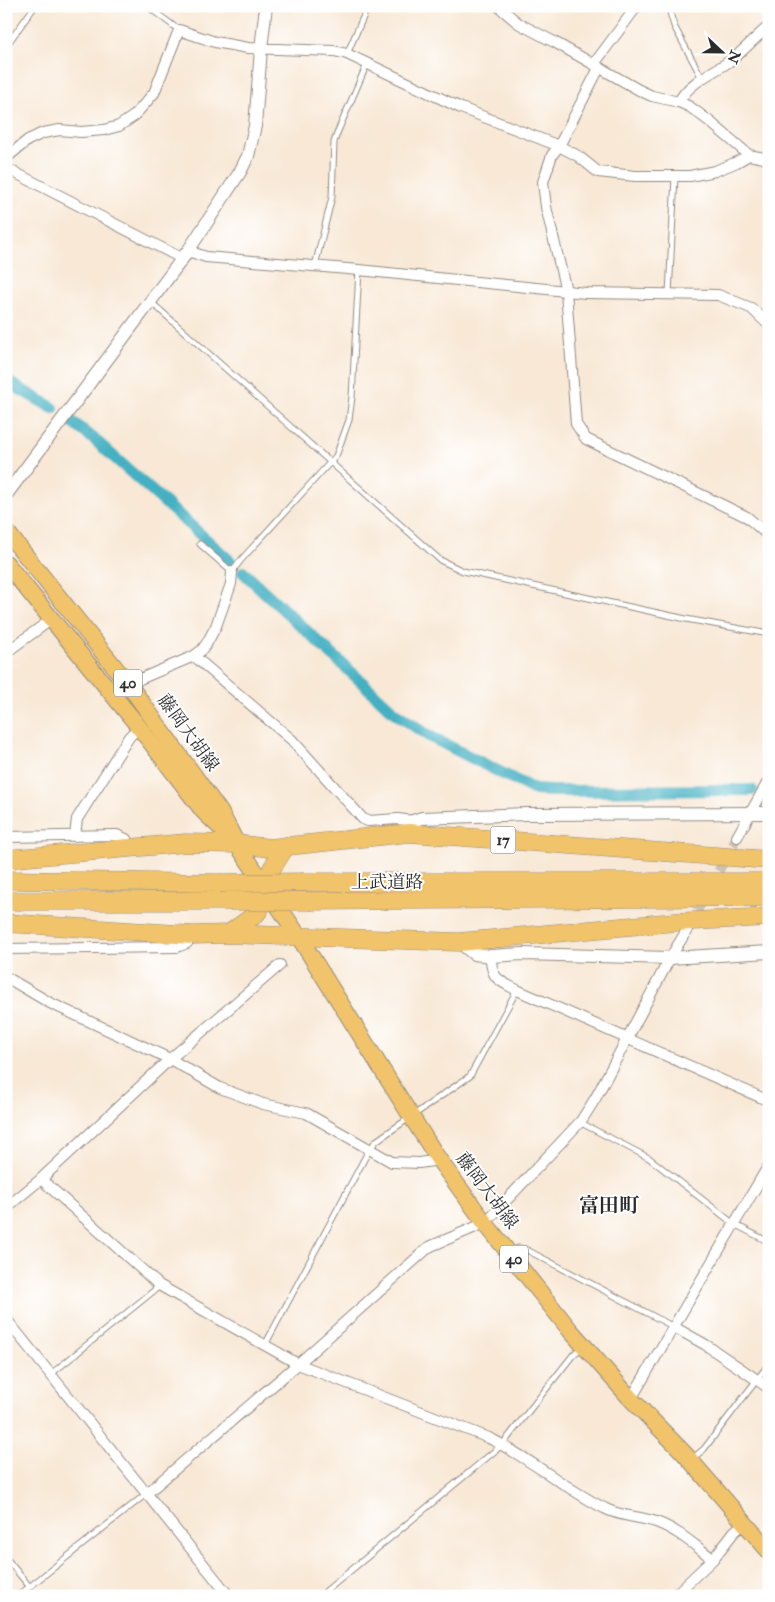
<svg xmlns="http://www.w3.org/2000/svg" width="775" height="1602" viewBox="0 0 775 1602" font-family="'IM FELL Double Pica','Noto Serif JP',serif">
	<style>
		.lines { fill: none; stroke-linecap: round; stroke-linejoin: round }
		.canal { stroke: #44b0c2; stroke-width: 12 }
		.minor-tunnel { stroke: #cfc2b3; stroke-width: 10; stroke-dasharray: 10 5; stroke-linecap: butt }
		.service-casing { stroke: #928a80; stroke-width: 7 }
		.minor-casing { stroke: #928a80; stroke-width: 12 }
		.tertiary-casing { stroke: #928a80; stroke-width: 14 }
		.primary-casing { stroke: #928a80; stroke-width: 18 }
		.trunk-casing { stroke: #928a80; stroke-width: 19 }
		.service { stroke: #fff; stroke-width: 5 }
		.minor { stroke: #fff; stroke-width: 10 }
		.tertiary { stroke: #fff; stroke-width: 12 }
		.primary { stroke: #f1c36a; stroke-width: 16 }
		.trunk { stroke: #f1c36a; stroke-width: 18 }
		.trunk-bridge-casing { stroke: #928a80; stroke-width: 19; stroke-linecap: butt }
		.trunk-bridge { stroke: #f1c36a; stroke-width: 18 }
		.labels { text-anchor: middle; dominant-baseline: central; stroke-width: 4; stroke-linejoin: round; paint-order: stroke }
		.shield { fill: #fff; stroke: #6b6b6b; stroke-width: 1 }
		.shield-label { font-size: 16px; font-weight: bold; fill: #2b2b2b }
		.street-label { font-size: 18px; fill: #2b2b2b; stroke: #fff }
		.quarter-label { font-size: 20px; font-weight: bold; fill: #2b2b2b; stroke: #fff }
	</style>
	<rect width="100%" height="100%" fill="#fff"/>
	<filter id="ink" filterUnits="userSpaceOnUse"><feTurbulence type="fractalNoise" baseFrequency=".02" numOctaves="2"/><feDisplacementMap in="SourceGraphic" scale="10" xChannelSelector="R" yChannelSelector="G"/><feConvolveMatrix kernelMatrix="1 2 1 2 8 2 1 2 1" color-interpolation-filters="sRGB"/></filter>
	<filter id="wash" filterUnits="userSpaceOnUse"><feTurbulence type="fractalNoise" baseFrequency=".0096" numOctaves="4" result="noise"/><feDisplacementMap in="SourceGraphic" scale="20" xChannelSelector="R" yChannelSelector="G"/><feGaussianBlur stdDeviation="1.12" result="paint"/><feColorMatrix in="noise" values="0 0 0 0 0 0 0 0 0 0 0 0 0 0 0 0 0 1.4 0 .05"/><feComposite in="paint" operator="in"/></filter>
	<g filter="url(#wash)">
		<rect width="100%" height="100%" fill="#f8e8d5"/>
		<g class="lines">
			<g class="canal">
				<path d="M6 381 53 408"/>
				<path d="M71 421 95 440 230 561"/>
				<path d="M243 572 394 712 429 736 535 790 551 791 752 790"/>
			</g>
		</g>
	</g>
	<g filter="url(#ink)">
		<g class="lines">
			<path class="minor-tunnel" d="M690 924 737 837"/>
			<defs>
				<g id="service">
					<path d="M147 6 179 30"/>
					<path d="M668 6 674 26 702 78"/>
					<path d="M6 46 35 6"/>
					<path d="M347 54 368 6"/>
					<path d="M315 266 332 197 334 142 338 131 367 64"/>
					<path d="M669 294 675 177"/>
					<path d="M151 302 440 560 463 571 686 619 769 634"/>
					<path d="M200 544 232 572 241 560 336 456 349 420 352 397 359 270"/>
					<path d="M581 1121 585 1125 649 1158 734 1224 769 1242"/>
					<path d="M512 1252 518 1248 525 1249 674 1327"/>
					<path d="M265 1345 369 1150 376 1141 470 1076 517 990"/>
					<path d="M51 1374 156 1289 159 1285"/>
					<path d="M692 1459 704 1449 769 1364"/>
					<path d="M6 1558 29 1586"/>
					<path d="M18 1596 146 1494"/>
					<path d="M320 1596 502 1445 573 1355 581 1348"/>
				</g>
				<g id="minor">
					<path d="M498 6 518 23 556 43 639 90 652 96 679 102 690 107 709 121 749 155 769 159"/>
					<path d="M594 64 637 6"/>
					<path d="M599 68 559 146 552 155 543 182 546 207 566 291 576 424 586 439 747 517 769 536"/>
					<path d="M679 102C689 81 716 72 734 58 746 48 757 36 769 26"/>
					<path d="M6 158 28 140 43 133 60 130 81 132 104 130 119 126 134 116 154 93 179 30 215 42 248 48 334 51 347 54 461 108 559 146 578 156 598 172 635 176H690L715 171 737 162 749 155"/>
					<path d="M6 168 183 259"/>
					<path d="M188 251 206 257 359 270 586 293 718 295 751 308 769 325"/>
					<path d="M6 654 12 648 52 619"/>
					<path d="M194 656 292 740 363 819 368 821 398 819 413 821"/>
					<path d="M129 685 140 679 194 656 202 650 207 643 216 626 231 584 232 572"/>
					<path d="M75 836 77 819 129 737 139 727"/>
					<path d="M6 837 117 835 126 839 129 849"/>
					<path d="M737 837 769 780"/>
					<path d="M6 949 177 947 187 943 193 935"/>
					<path d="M491 956C491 979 498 980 517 990L769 1101"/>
					<path d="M6 977 50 1003 170 1059 220 1088 263 1104 306 1113 392 1162 419 1163 439 1160"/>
					<path d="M41 1179 159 1285 298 1364 489 1438C530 1458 564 1488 604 1508 620 1517 639 1516 656 1522 678 1530 694 1545 713 1559"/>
					<path d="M6 1208 41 1179 170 1059 280 965"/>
					<path d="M6 1319 229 1596"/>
					<path d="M674 1327 706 1345 769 1388"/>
					<path d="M631 1399 769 1165"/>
					<path d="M146 1494 298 1364 429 1247 485 1223 581 1121 595 1099 670 958 687 930"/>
					<path d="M674 1596 713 1559 734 1532 744 1523"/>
				</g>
				<g id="tertiary">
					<path d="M6 495 188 251 240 172 248 156 255 126 261 49 266 6"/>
					<path d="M409 833 413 821 422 818 526 814 769 813"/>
					<path d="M459 942 474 954 491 956 522 954 670 958 769 952"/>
				</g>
				<g id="primary">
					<path d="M6 531 129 685 220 812 237 844 299 937 411 1116 439 1160 485 1223 570 1330 631 1399 684 1453 769 1551"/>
					<path d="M6 563 139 727 204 812 224 831"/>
				</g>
				<g id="trunk">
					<path d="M6 859 186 843 237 844 270 848 409 833 769 860"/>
					<path d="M6 880 220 883"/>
					<path d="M303 882H769"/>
					<path d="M6 901H228"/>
					<path d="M312 901 769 897"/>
					<path d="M6 923 193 935 228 934 459 942 675 922 769 917"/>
					<path d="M228 934 255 915 259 910 269 892 272 868 286 846"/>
				</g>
			</defs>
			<use href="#service" class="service-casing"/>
			<use href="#minor" class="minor-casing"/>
			<use href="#tertiary" class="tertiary-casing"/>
			<use href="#primary" class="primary-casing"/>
			<use href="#trunk" class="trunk-casing"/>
			<use href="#service" class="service"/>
			<use href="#minor" class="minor"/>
			<use href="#tertiary" class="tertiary"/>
			<use href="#primary" class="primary"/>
			<use href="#trunk" class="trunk"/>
			<defs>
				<g id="trunk-bridge">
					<path d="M220 883 303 882"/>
					<path d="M228 901H312"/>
				</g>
			</defs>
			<use href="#trunk-bridge" class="trunk-bridge-casing"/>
			<use href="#trunk-bridge" class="trunk-bridge"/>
		</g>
	</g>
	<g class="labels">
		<g class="shield">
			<rect x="114" y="669.5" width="28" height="27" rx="4"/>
			<rect x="490.5" y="826.5" width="25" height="27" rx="4"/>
			<rect x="500" y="1245.5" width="28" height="27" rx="4"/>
		</g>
		<g class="shield-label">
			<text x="128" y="683">40</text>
			<text x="503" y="840">17</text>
			<text x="514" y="1259">40</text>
		</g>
		<g class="street-label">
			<text transform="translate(188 733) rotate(54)">藤岡大胡線</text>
			<text x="387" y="882">上武道路</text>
			<text transform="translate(487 1191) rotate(53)">藤岡大胡線</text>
		</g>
		<g class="quarter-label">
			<text x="609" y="1205">富田町</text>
		</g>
	</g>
	<rect width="775" height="1602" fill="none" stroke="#fff" stroke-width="25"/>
	<g transform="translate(722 52) rotate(112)" stroke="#ffffff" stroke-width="4" paint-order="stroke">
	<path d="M0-4L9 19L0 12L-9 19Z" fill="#2b2b2b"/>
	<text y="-8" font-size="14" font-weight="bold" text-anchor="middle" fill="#2b2b2b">N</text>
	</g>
</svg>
